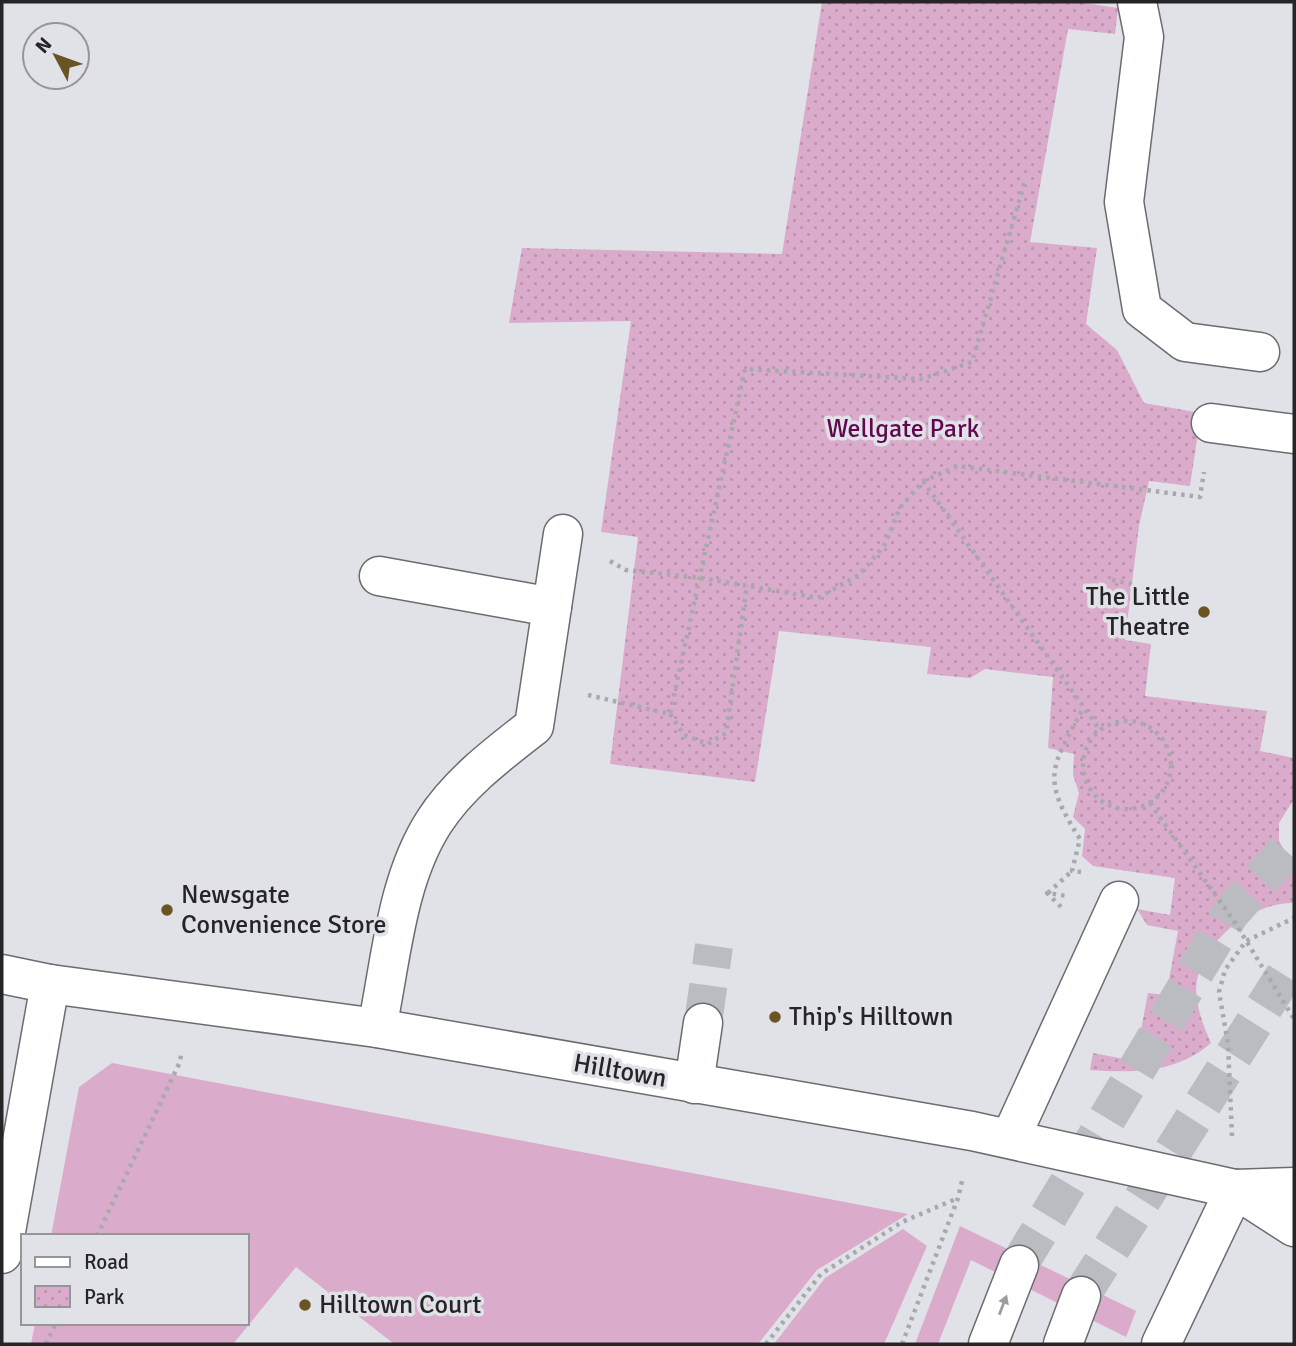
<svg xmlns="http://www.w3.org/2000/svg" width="1296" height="1346" viewBox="0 0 1296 1346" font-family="Signika,sans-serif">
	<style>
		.green { fill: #dbabcb }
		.park { fill: url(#park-dots) }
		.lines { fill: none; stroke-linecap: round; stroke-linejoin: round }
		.minor-tunnel { stroke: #bbbcc1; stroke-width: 38; stroke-dasharray: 38 19; stroke-linecap: butt }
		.major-tunnel { stroke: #bbbcc1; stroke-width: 38; stroke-dasharray: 38 19; stroke-linecap: butt }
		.minor-casing { stroke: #6a6c70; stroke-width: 41 }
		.major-casing { stroke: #6a6c70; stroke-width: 41 }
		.path { stroke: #a8a9ad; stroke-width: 4.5; stroke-dasharray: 3.5 5; stroke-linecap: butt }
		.minor { stroke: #fff; stroke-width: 38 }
		.major { stroke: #fff; stroke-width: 38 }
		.oneway { fill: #9d9d9e }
		.poi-dot { fill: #6b5424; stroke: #e0e2e7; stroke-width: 2.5 }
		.labels { text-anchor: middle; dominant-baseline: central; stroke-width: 7; stroke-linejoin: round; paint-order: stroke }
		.park-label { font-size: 26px; fill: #61064f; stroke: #e0e2e7 }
		.poi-label { font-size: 26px; fill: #252527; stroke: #e0e2e7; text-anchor: start }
		.street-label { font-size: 26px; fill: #252527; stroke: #e0e2e7 }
	</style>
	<defs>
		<pattern id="park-dots" width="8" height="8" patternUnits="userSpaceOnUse" patternTransform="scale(1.75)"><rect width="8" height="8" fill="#dbabcb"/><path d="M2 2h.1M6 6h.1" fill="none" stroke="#bc93ae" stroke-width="1.8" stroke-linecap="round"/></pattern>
	</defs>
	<rect width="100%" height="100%" fill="#e0e2e7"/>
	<g class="green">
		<path d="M112 1063 908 1214 817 1270 758 1344H394L296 1267 233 1344H31L35 1323H247V1236H51L79 1087Z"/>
		<path d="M960 1226 1136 1311 1126 1337 971 1260 938 1344H915Z"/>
		<path d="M903 1229 927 1246 884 1344H774L825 1278Z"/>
	</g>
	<path class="park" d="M822 2H1077L1118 8 1115 34 1068 29 1030 242 1097 248 1086 324 1117 350 1144 403 1201 413 1190 486 1149 481 1139 526 1125 640 1151 644 1145 696 1267 711 1260 751 1294 758V799L1279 823V841L1294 867V903C1253 902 1206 938 1197 980 1193 1000 1203 1025 1211 1043 1177 1073 1133 1073 1090 1070L1093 1053 1135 1061 1148 993 1166 995 1178 931 1147 925 1137 909 1170 915 1175 878 1093 866 1082 856 1085 829 1073 817 1079 793 1073 775 1074 754 1048 748 1053 677 985 669 970 678 927 674 931 647 779 631 755 782 610 764 638 537 601 532 631 321 509 323 522 248 782 254Z"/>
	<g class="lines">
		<path class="minor-tunnel" d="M703 1023 714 946"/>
		<g class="major-tunnel">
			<path d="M1019 1265 1230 914 1294 842"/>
			<path d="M1081 1296 1294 960"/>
		</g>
		<defs>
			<g id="minor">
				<path d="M1137 2 1144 37 1124 202 1142 309 1185 342 1260 352"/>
				<path d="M1211 423 1294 434"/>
				<path d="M379 576 552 607"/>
				<path d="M2 974 50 984 377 1028 972 1131 1235 1189 1294 1187"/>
				<path d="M377 1028C391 961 396 881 434 822 459 783 498 754 534 726L563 534"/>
				<path d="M694 1084 703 1023"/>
				<path d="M1011 1137 1119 901"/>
				<path d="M1235 1189 1294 1227"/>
				<path d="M2 1254 50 984"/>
				<path d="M1161 1344 1235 1189"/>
			</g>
			<g id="major">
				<path d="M988 1344 1019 1265"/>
				<path d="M1063 1344 1081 1296"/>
			</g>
		</defs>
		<use href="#minor" class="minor-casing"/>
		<use href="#major" class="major-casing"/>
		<g class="path">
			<path d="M923 481 1100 730"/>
			<path d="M610 561 626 570 701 578 818 598 859 575 884 546 900 508 923 481 958 466 1200 497 1204 472"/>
			<path d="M1112 580 1132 584"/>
			<path d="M588 695 670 714 745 369 921 379 972 362 1025 181"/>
			<path d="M670 714 684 735 708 744 726 733 747 585"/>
			<circle cx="1127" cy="765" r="44"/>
			<path d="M1150 803 1236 924 1294 1019"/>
			<path d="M1081 872 1072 871 1080 839C1040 777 1051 768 1084 707"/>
			<path d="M1048 893 1072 871"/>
			<path d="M1061 907 1047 893 1067 896"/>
			<path d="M1232 1136 1228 1044 1219 992 1225 970 1246 941 1294 918"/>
			<path d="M97 1236 179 1064 182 1052"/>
			<path d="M46 1344 56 1323"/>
			<path d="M766 1344 821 1274 902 1222 958 1198"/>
			<path d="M902 1344 958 1198 962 1181"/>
		</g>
		<use href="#minor" class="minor"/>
		<use href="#major" class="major"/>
	</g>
	<defs><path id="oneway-solid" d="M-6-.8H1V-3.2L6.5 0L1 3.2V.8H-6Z" transform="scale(1.75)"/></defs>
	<use class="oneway" href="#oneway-solid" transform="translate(1003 1305) rotate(-69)"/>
	<g class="poi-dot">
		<circle cx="1204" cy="612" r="7"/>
		<circle cx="167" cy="910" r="7"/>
		<circle cx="775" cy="1017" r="7"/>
		<circle cx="305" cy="1305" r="7"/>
	</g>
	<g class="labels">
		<g class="park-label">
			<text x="903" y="429">Wellgate Park</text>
		</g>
		<g class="poi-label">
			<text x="1190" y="597" text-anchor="end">The Little<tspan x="1190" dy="30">Theatre</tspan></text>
			<text x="181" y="895">Newsgate<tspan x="181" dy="30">Convenience Store</tspan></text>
			<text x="789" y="1017">Thip's Hilltown</text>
			<text x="319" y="1305">Hilltown Court</text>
		</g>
		<g class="street-label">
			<text transform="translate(620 1071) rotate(10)">Hilltown</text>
		</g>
	</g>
	<rect width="1296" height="1346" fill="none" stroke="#252527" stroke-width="7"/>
	<rect x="21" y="1234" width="228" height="91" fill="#e0e2e7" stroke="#95969a" stroke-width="2"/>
	<rect x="35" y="1257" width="35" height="10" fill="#ffffff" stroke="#95969a" stroke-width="2"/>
	<text x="84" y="1269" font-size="21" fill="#252527">Road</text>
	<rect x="35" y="1286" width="35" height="21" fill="url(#park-dots)" stroke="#95969a" stroke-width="2"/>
	<text x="84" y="1304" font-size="21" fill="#252527">Park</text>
	<g transform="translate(56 56) rotate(311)"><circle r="33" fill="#e0e2e7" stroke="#95969a" stroke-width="2"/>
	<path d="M0-5L12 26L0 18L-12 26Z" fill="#6b5424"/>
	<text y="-10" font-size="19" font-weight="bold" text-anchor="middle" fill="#252527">N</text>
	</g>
</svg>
